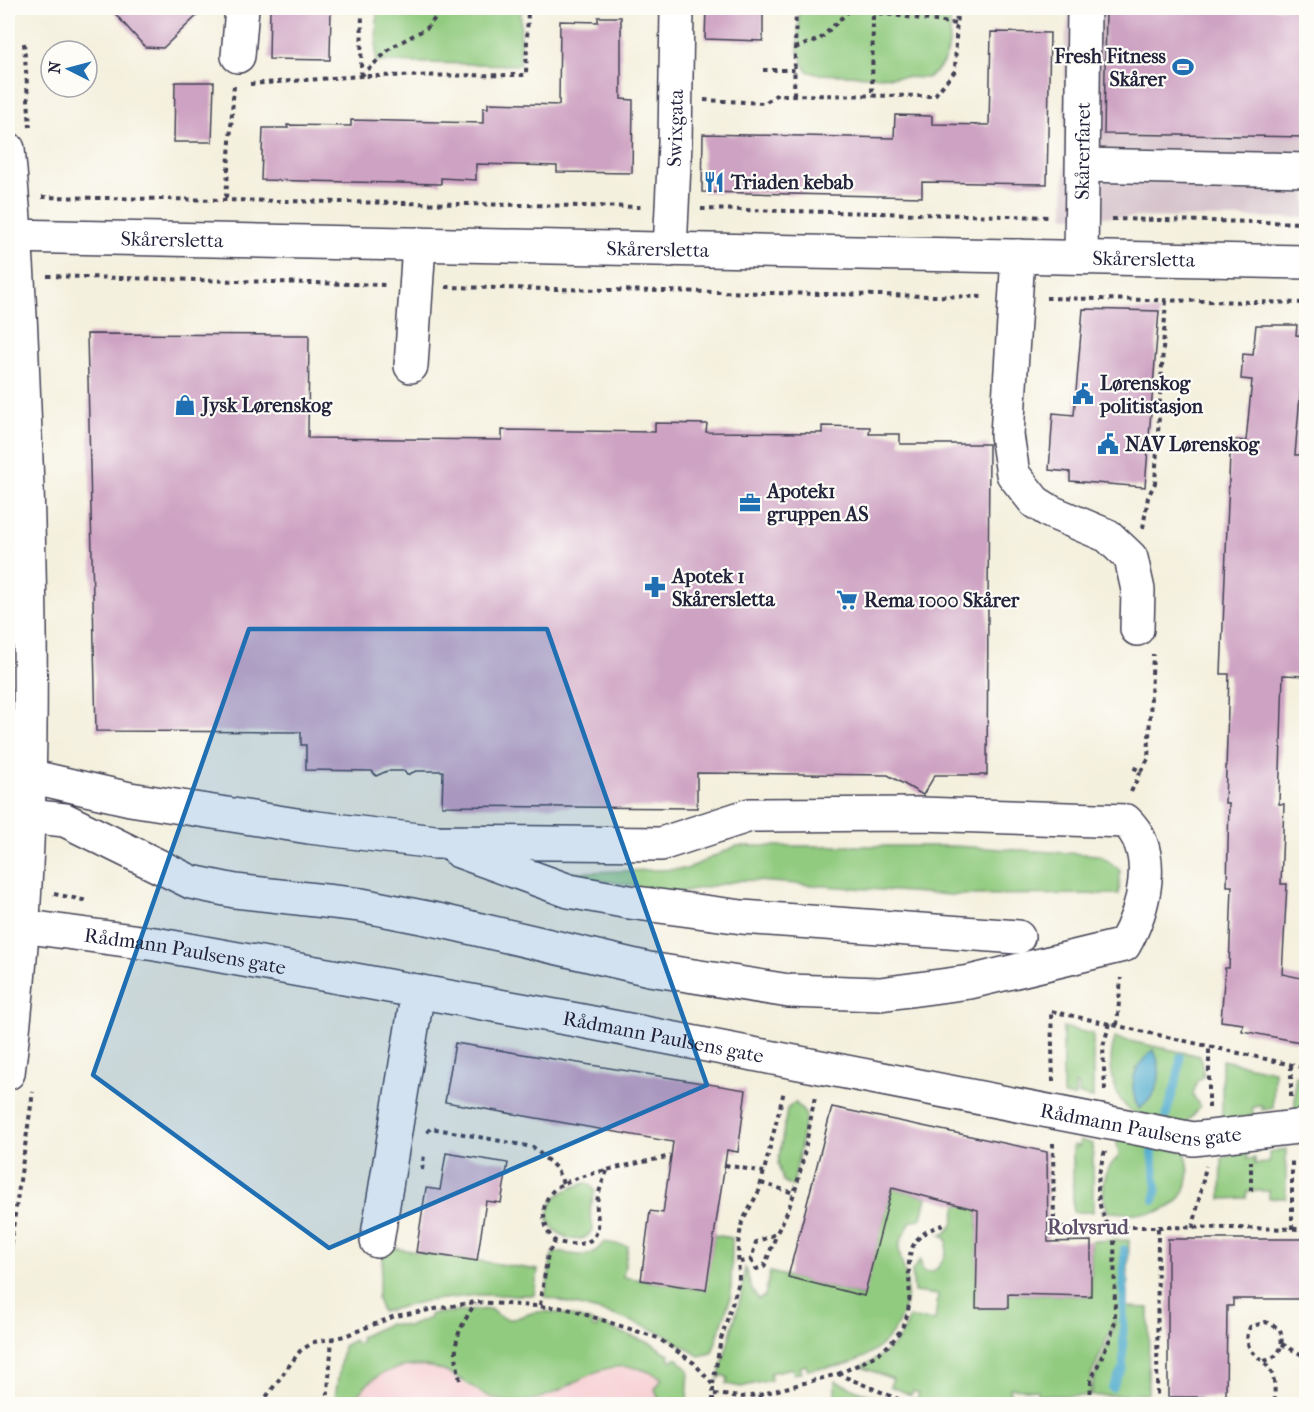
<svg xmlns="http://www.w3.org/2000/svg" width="1314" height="1412" viewBox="0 0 1314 1412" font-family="'IM FELL French Canon',serif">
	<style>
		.built { fill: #f7cfd3 }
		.industrial { fill: #d2bdc7 }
		.green { fill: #91cb7f; stroke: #5a765d; stroke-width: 1.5; fill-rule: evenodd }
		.water { fill: #4fabcd; stroke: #386684; stroke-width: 1.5 }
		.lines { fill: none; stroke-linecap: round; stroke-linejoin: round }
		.stream { stroke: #4fabcd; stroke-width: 8 }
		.building { fill: #cea2c2 }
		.minor-casing { stroke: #424153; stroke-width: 36 }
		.path { stroke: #424153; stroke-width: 4; stroke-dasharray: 4.5 4.5; stroke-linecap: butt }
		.minor { stroke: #fff; stroke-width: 33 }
		.marked { fill: #1f6fb2; fill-opacity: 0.2; stroke: #1f6fb2; stroke-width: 4.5; stroke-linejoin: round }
		.labels { text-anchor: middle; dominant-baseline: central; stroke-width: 4.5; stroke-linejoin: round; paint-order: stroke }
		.poi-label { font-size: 20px; font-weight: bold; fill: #22223b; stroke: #fdfcf7; text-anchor: start }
		.street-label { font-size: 20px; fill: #22223b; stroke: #fdfcf7 }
		.neighbourhood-label { font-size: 21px; font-weight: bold; fill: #5e4f6a; stroke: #fdfcf7 }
	</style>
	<rect width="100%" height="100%" fill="#fdfcf7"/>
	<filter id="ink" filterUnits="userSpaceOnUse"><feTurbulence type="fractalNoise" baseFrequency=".0167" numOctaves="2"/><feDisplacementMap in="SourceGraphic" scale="12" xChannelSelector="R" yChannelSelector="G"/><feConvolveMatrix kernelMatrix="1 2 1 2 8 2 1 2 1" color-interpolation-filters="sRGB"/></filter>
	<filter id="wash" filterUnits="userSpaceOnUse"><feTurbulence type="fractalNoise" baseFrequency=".008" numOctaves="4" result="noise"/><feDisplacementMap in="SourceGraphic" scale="24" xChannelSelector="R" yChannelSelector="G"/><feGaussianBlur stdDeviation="1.35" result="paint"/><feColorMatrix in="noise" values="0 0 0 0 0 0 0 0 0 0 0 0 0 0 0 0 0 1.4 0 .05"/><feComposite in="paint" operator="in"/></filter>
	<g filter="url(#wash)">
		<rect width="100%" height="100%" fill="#f4f0de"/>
		<path class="built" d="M420 1366 446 1372 486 1397 511 1402 532 1401 551 1395 591 1372 635 1366 663 1378 673 1389 672 1404H352L358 1393 377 1376 388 1370Z"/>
		<path class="industrial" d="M1070 8H1306V218L1064 217 1065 41Z"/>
		<g class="green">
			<path d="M377 8H521L520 65 376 62Z"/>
			<path d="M799 8H950C950 34 954 63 927 78L817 74 807 71 798 52Z"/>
			<path d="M736 846H953L1100 855 1120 870 1119 894 950 895 743 880 675 893 556 873 687 869Z"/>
			<path d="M1063 1027 1093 1034V1098L1079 1095V1086L1075 1085V1097L1063 1095Z"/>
			<path d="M1115 1038 1200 1056 1204 1076 1197 1081 1193 1095 1200 1107 1185 1125C1172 1122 1144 1119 1134 1113 1111 1099 1107 1061 1115 1038ZM1154 1050C1161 1074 1161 1093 1139 1109L1135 1101 1136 1069Z"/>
			<path d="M1222 1060 1274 1071 1273 1108 1262 1110V1106L1253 1107 1252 1116 1222 1121Z"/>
			<path d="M1295 1075 1306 1077V1111L1295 1112Z"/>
			<path d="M795 1102 806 1115 793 1187 783 1181 778 1164 787 1109Z"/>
			<path d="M1116 1137 1185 1152C1194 1177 1186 1206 1156 1212 1141 1215 1123 1212 1108 1212 1100 1191 1101 1172 1119 1156Z"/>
			<path d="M1080 1140 1093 1144V1212H1073V1145L1079 1147Z"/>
			<path d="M1286 1149V1198H1269V1191H1247L1246 1198 1221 1199 1222 1158 1247 1152V1159L1255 1158V1164L1269 1163V1152Z"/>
			<path d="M586 1183 590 1184 595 1191 590 1209 593 1229C581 1249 558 1237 548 1221 547 1195 564 1190 586 1183Z"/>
			<path d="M892 1188 927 1197 922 1218 910 1222C908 1229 902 1236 900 1243 896 1255 907 1271 907 1284 908 1324 883 1354 844 1365 833 1368 820 1367 808 1370L806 1365 800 1367 802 1372 794 1374 792 1368 770 1373 771 1380 741 1387 726 1384 728 1378 723 1375 718 1379 741 1296 745 1267 752 1290 758 1299 765 1296 770 1272 863 1296Z"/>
			<path d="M957 1204 978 1210 977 1308H1008V1294L1091 1296V1241L1129 1240 1127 1307 1149 1308 1148 1394 1092 1396C1092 1367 1112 1347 1115 1319L1091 1376 1090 1396 1037 1395V1390L1010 1388V1396L975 1404 973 1400 967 1401V1404H931L917 1398 919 1393 913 1391 911 1395 890 1386 893 1379 861 1367C883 1356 902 1343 909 1318L935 1321 938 1295 914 1292 912 1271 920 1260 923 1271C938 1277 949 1253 947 1240L940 1234H945L953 1225Z"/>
			<path d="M714 1235 732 1238 731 1296 712 1353 699 1356 662 1333 617 1316 545 1297 552 1255 557 1252C578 1254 590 1262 604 1242L628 1246 623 1277 705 1290Z"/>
			<path d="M385 1247 538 1270 534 1295H477L425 1301 382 1312 377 1299Z"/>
			<path d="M490 1309C512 1328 516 1315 537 1312 554 1309 577 1318 593 1322L592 1327 597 1328 599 1324 652 1344 670 1355 668 1358 672 1361 676 1358 689 1370 687 1401 673 1399 672 1404H660L655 1389 662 1378C599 1342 573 1401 516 1402 483 1402 474 1383 446 1372 412 1357 369 1370 353 1404H334L343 1346 354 1340 356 1344 361 1341 360 1337 388 1324 409 1326 430 1318V1314Z"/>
			<path d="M835 1381 891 1404H835Z"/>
		</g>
		<path class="water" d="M1154 1050C1164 1073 1160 1094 1139 1109 1127 1086 1133 1065 1154 1050Z"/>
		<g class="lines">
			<g class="stream">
				<path d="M1166 1116C1171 1097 1180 1076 1180 1057"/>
				<path d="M1152 1152 1157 1188 1154 1200"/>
				<path d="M1112 1388 1123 1368 1124 1249"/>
			</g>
		</g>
		<g id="blocks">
			<g class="building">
				<path d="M110 8H205L163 48 145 47Z"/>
				<path d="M270 8H331L330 60 269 59Z"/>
				<path d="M706 8H763V41L705 39Z"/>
				<path d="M1106 8H1306V137L1104 134Z"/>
				<path d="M598 17H621V99L633 100 632 173 557 172V166L476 164V180L441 178V184L261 180 263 128H288L287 125 351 126V120L483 123V108H488V103L559 105 560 21 598 22Z"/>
				<path d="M991 32 1050 33 1047 184 922 182V197L702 192 703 134 894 138 895 115 932 116V124L989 125Z"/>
				<path d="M175 82H214L212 142H174Z"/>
				<path d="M1083 309 1159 311 1145 487 1070 481V472L1049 470 1053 413 1074 415Z"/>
				<path d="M1256 325H1297L1296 335 1305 336 1295 455H1306V676L1283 675 1279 804H1284L1281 884H1287L1282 974 1306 979V1043L1242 1031 1243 1024 1221 1021 1225 968H1229L1232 886H1227L1229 803H1225L1229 674H1221L1230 454H1235L1236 440 1246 441 1252 380 1241 379 1243 354 1253 355Z"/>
				<path d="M87 334 309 335 308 438 502 440V430L655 432V423L707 424 706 432 822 433V426L870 427 869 434H900V444H989L987 775H935L923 795 888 775 697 773V808L442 806 443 771H416L407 775 404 771H387L376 776 372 771 306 770V745H301V732L96 731Z"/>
				<path d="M455 1043 746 1090 738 1152 727 1150 706 1290 641 1280 650 1211 663 1213 673 1142 445 1102Z"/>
				<path d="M832 1107 1047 1152 1048 1242 1091 1241V1296L1008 1294V1308H976L978 1210 892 1188 864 1296 788 1277Z"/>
				<path d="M446 1153 508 1163 501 1203 486 1201 477 1261 416 1252 426 1188 440 1190Z"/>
				<path d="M1168 1239H1306V1299H1233V1306H1227L1226 1397H1168Z"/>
			</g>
		</g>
	</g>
	<g filter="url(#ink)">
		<use href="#blocks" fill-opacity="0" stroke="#424153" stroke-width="1.5"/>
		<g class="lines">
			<defs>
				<g id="minor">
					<path d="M238 56 242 8"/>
					<path d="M8 149C19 261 23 375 27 488 33 682 33 879 8 1073"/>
					<path d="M1083 165 1306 170"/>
					<path id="s1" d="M8 236 1306 262"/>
					<path id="s2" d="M670 250 675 143 677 8"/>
					<path d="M1018 256 1007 435 1013 474 1035 502 1051 512 1108 536 1131 558 1138 590 1137 629"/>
					<path id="s3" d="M1081 257 1084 8"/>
					<path d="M411 366 419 244"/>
					<path d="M28 816 65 820 191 882 235 891 361 905 442 921 649 969 789 991 880 994 970 982 1124 945C1144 910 1159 852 1126 821L921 814 750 815 661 844 435 842 309 827 130 799 29 776"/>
					<path d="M459 851 569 891 629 902 742 917 1018 937"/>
					<path id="s4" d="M21 926 155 944 577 1020 1193 1139 1306 1126"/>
					<path d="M377 1241 418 991"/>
				</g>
			</defs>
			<use href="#minor" class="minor-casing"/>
			<g class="path">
				<path d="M868 8 873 16 872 95"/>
				<path d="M872 8 878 13 957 24"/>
				<path d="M24 43 30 127"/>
				<path d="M795 48 820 39 852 8"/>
				<path d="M763 70H795"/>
				<path d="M361 76 392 47 427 28 443 8"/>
				<path d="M361 76 362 8"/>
				<path d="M250 84 361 76 526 75 528 8"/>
				<path d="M794 95 796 8"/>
				<path d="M704 100 765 103 776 95 934 96 955 71 957 8"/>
				<path d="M42 197 643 207"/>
				<path d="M226 198 234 85"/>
				<path d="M701 209 1051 217"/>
				<path d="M1112 219 1306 223"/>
				<path d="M47 276 388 285"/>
				<path d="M446 287 985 297"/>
				<path d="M1046 298 1306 303"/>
				<path d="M1143 528 1148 497 1155 483 1166 299"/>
				<path d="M1141 771 1148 759 1153 654"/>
				<path d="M1131 792 1141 771 1132 767"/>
				<path d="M54 894 88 901"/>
				<path d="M1117 1025 1121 978"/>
				<path d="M1053 1082 1051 1011 1306 1068"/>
				<path d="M1105 1090 1103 1046 1110 1023"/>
				<path d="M1291 1097V1064"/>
				<path d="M1209 1108V1046"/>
				<path d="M427 1132 431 1128 533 1147 556 1168 563 1183"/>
				<path d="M1053 1143 1054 1227H1158L1157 1404"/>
				<path d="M1105 1151C1096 1179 1094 1201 1109 1227"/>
				<path d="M725 1165 764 1172"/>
				<path d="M422 1170 424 1155"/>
				<path d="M607 1171C603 1181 598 1192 597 1203 596 1211 599 1220 598 1227 595 1248 570 1246 555 1241 548 1235 545 1225 544 1216 543 1206 547 1195 556 1188 573 1174 647 1162 671 1156"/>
				<path d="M761 1183 794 1193"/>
				<path d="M1251 1191V1161"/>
				<path d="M1158 1227 1306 1229"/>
				<path d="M1193 1228 1206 1166"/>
				<path d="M1292 1229V1158"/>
				<path d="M751 1260 756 1269 764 1267 776 1236"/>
				<path d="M8 1262 33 1092"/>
				<path d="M740 1262 751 1260 756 1242 776 1234C801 1192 805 1144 815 1097"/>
				<path d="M540 1305 548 1254 555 1241"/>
				<path d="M1282 1344 1306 1357"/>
				<path d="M1264 1361C1281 1357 1284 1345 1280 1329L1266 1322 1250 1327C1239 1353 1264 1355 1272 1374 1276 1383 1274 1394 1275 1403"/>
				<path d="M838 1374C862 1363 888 1353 901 1329 925 1290 884 1241 943 1225"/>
				<path d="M460 1380C452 1341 455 1337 475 1303"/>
				<path d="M713 1384 721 1339 739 1282 738 1244 742 1222 759 1191 784 1091"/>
				<path d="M714 1394 742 1397 759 1395 838 1374 910 1404"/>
				<path d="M759 1395 762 1404"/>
				<path d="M1090 1402 1091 1380 1110 1339 1115 1321 1114 1227"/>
				<path d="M261 1404 300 1351 314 1342 345 1336 395 1316 475 1302 565 1308 658 1338 694 1363 713 1385V1404"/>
				<path d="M327 1404 332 1339"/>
				<path d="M1008 1404 1157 1401 1306 1404"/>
			</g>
			<use href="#minor" class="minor"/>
		</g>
	</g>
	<path class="marked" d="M249 629H547L707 1085 329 1248 93 1075Z"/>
	<defs>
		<symbol id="stadium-bare" viewBox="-9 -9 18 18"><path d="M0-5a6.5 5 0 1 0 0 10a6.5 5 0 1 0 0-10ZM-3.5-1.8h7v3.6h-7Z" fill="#1f6fb2" stroke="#fdfcf7" stroke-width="2.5" paint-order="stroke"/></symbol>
		<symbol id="restaurant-bare" viewBox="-9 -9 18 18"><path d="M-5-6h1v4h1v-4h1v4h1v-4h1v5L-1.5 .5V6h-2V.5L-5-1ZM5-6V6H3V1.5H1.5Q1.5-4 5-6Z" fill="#1f6fb2" stroke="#fdfcf7" stroke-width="2.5" paint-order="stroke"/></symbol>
		<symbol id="civic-bare" viewBox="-9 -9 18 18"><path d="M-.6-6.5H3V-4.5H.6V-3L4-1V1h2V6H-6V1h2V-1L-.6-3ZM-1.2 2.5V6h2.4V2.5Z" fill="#1f6fb2" stroke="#fdfcf7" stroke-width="2.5" paint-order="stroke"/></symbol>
		<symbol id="shop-bare" viewBox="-9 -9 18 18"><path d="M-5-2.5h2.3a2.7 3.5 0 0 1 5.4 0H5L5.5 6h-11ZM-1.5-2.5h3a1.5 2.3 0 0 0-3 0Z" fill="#1f6fb2" stroke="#fdfcf7" stroke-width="2.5" paint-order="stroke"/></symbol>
		<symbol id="office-bare" viewBox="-9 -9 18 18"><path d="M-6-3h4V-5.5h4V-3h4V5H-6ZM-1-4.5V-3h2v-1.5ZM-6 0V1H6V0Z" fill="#1f6fb2" stroke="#fdfcf7" stroke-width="2.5" paint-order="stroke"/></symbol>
		<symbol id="pharmacy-bare" viewBox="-9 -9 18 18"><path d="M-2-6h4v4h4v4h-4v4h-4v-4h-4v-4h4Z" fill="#1f6fb2" stroke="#fdfcf7" stroke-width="2.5" paint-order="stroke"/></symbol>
		<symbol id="supermarket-bare" viewBox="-9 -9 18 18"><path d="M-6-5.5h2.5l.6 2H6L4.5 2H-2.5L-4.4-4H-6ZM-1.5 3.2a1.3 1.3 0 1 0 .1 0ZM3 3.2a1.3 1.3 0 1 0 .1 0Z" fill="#1f6fb2" stroke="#fdfcf7" stroke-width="2.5" paint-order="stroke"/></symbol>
	</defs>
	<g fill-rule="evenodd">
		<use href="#stadium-bare" x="1168" y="52" width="30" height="30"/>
		<use href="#restaurant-bare" x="699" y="167" width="30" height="30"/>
		<use href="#civic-bare" x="1068" y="379" width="30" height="30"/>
		<use href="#shop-bare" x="170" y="390" width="30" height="30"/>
		<use href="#civic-bare" x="1093" y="429" width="30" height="30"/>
		<use href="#office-bare" x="735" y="488" width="30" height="30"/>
		<use href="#pharmacy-bare" x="640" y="572" width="30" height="30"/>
		<use href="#supermarket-bare" x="832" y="585" width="30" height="30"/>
	</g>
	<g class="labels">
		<g class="poi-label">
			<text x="1166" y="56" text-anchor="end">Fresh Fitness<tspan x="1166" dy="23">Skårer</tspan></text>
			<text x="731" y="182">Triaden kebab</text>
			<text x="1100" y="383">Lørenskog<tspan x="1100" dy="23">politistasjon</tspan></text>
			<text x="202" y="405">Jysk Lørenskog</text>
			<text x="1125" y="444">NAV Lørenskog</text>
			<text x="767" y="491">Apotek1<tspan x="767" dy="23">gruppen AS</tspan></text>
			<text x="672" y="576">Apotek 1<tspan x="672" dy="23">Skårersletta</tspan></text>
			<text x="864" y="600">Rema 1000 Skårer</text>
		</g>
		<g class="street-label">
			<text stroke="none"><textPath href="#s2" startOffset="122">Swixgata</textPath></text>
			<text stroke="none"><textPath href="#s3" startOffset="106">Skårerfaret</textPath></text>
			<text stroke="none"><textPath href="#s1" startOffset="164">Skårersletta</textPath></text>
			<text stroke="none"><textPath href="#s1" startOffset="650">Skårersletta</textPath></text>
			<text stroke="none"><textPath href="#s1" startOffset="1136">Skårersletta</textPath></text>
			<text stroke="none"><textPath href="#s4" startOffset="166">Rådmann Paulsens gate</textPath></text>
			<text stroke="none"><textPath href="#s4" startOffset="652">Rådmann Paulsens gate</textPath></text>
			<text stroke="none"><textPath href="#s4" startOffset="1138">Rådmann Paulsens gate</textPath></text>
		</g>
		<g class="neighbourhood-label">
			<text x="1088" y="1227">Rolvsrud</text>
		</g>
	</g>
	<rect width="1314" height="1412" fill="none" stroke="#fdfcf7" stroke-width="30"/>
	<g transform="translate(69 69) rotate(276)"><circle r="28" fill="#fdfcf7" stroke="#a5a5ac" stroke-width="1.5"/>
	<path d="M0-4.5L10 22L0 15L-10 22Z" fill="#1f6fb2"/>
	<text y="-9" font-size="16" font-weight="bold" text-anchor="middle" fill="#22223b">N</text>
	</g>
</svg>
